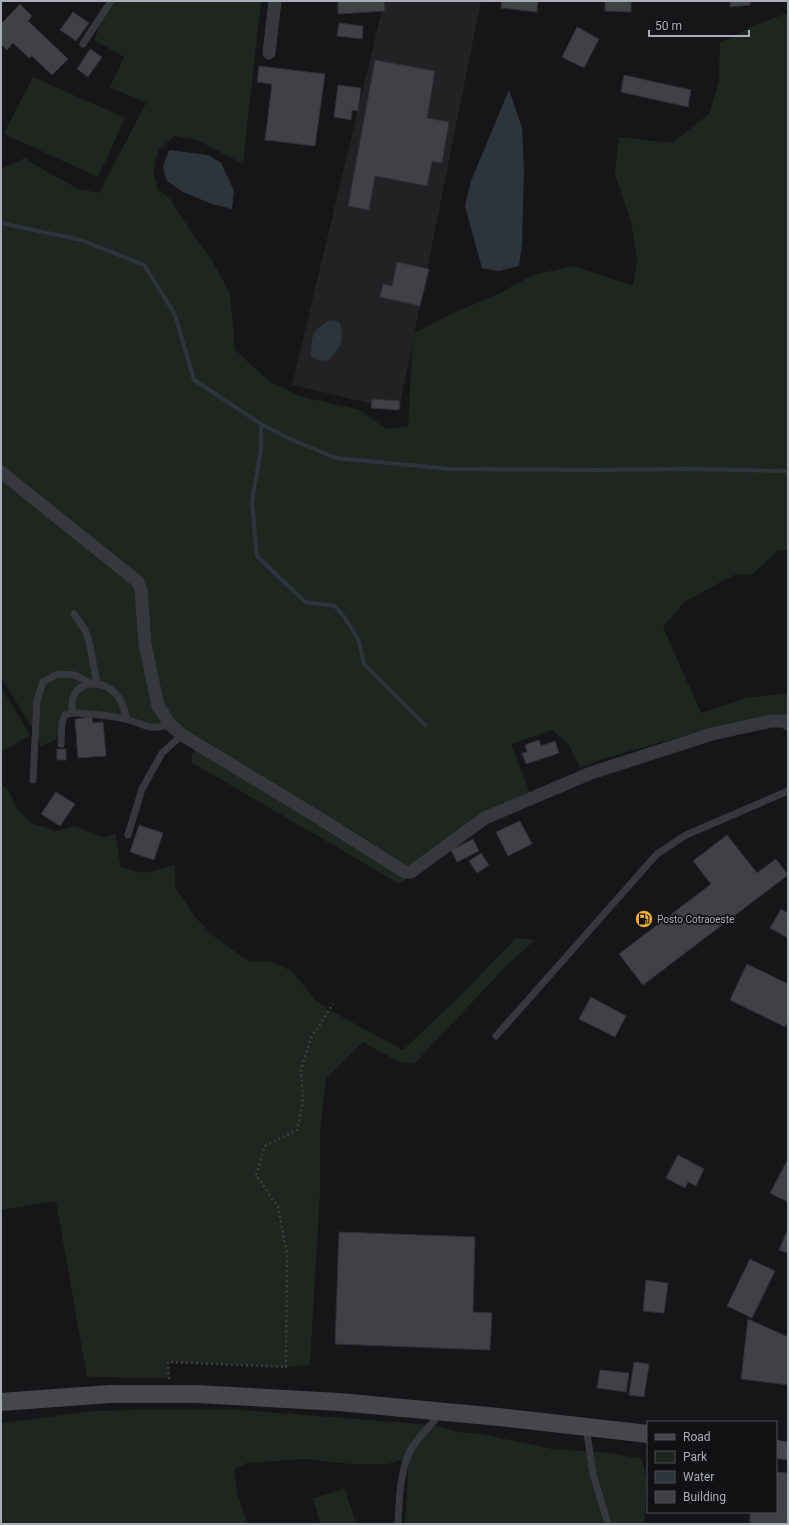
<svg xmlns="http://www.w3.org/2000/svg" width="789" height="1525" viewBox="0 0 789 1525" font-family="Roboto,sans-serif">
	<style>
		.built { fill: #222225 }
		.green { fill: #1e261f }
		.water { fill: #2c353c }
		.lines { fill: none; stroke-linecap: round; stroke-linejoin: round }
		.stream { stroke: #2c353c; stroke-width: 4 }
		.building { fill: #404145; stroke: #303034 }
		.path { stroke: #3d3f44; stroke-width: 2.5; stroke-dasharray: 2 3; stroke-linecap: butt }
		.lane { stroke: #37383d; stroke-width: 7 }
		.street { stroke: #37383d; stroke-width: 13 }
		.secondary { stroke: #45474d; stroke-width: 18 }
		.labels { text-anchor: middle; dominant-baseline: central; stroke-width: 3.5; stroke-linejoin: round; paint-order: stroke }
		.poi-label { font-size: 10px; fill: #a8adb8; stroke: #111113; text-anchor: start }
	</style>
	<rect width="100%" height="100%" fill="#161618"/>
	<path class="built" d="M384 1H481L399 410 292 385Z"/>
	<g class="green">
		<path d="M110 1H261L243 164 197 140 174 136 158 151 153 171 158 190 169 198 190 230 213 262 230 293 235 350 269 381 299 396 360 410 386 429 408 426 413 334 447 316 498 294 533 275 574 266 633 286 637 260 631 221 615 174 619 137 672 143 709 114 719 81 720 43 755 25 788 13V550H778L753 574 734 575 684 602 663 627 701 713 746 698 788 693V720L708 729 599 760 580 768 568 743 552 730 511 744 530 793 409 878 398 883 191 762 193 752 197 751 176 739 164 729 130 716 83 710 62 714 58 737 53 741 40 746 38 737 1 677V169L25 158 47 172 79 189 99 193 146 103 110 87 124 57 94 40Z"/>
		<path d="M33 77 125 118 98 177 4 134Z"/>
		<path d="M1 687 30 735 1 752Z"/>
		<path d="M1 785 8 789 17 809 31 823 56 831 75 826 101 837 115 834 121 867 144 873 175 865V887L196 918 211 934 249 962H273L293 972 315 1000 326 1008 403 1050 461 995 516 938 535 940 509 963 414 1064 397 1061 363 1042 326 1079 320 1131V1192L310 1365 286 1367 169 1362V1378L87 1377 56 1201 1 1210Z"/>
		<path d="M134 1410H240L432 1425 458 1432 482 1434 552 1449 610 1453 642 1459 647 1483 644 1524H405L409 1457 388 1464H351L305 1459 247 1463 234 1469 238 1497 248 1524H1V1423L94 1411Z"/>
		<path d="M345 1489 356 1524H320L313 1498Z"/>
	</g>
	<g class="water">
		<path d="M509 90 522 128 524 168 522 244 519 266 499 271 482 268 465 206 471 181Z"/>
		<path d="M169 150 208 155 221 163 234 191 232 209 212 204 183 192 167 181 163 167Z"/>
		<path d="M330 320 339 322C346 339 340 347 329 360L320 361 311 356C312 335 311 331 330 320Z"/>
	</g>
	<g class="lines">
		<g class="stream">
			<path d="M1 223 81 240 144 265 171 308 176 318 194 380 261 424 290 439 336 458 450 469 596 470 687 469 788 471"/>
			<path d="M261 424V449L252 501 257 556 305 602 335 606 345 618 358 639 364 664 425 725"/>
		</g>
	</g>
	<g class="building">
		<path d="M338 1H384L385 11 338 14Z"/>
		<path d="M502 1H538L537 12 501 8Z"/>
		<path d="M605 1H631V12L605 11Z"/>
		<path d="M730 1H750V5L730 7Z"/>
		<path d="M20 4 32 16 28 21 68 59 52 75 32 56 29 58 13 43 7 50 1 44V24Z"/>
		<path d="M73 12 89 23 76 41 60 30Z"/>
		<path d="M339 23 363 26 362 39 337 36Z"/>
		<path d="M577 27 599 39 584 68 562 57Z"/>
		<path d="M90 49 102 57 88 77 77 69Z"/>
		<path d="M375 60 435 71 427 118 449 122 442 163 432 161 427 186 375 176 369 210 348 206Z"/>
		<path d="M259 66 325 74 315 146 265 140 272 84 257 82Z"/>
		<path d="M624 75 691 90 688 107 621 92Z"/>
		<path d="M338 85 361 88 358 111 352 110 351 120 334 117Z"/>
		<path d="M397 262 429 269 420 306 380 297 383 284 392 286Z"/>
		<path d="M372 399 400 401 399 410 371 408Z"/>
		<path d="M92 717 93 723 103 722 106 756 78 758 75 719Z"/>
		<path d="M539 740 541 746 555 741 559 753 526 764 522 753 527 752 525 745Z"/>
		<rect x="57" y="749" width="9" height="11"/>
		<path d="M56 792 75 804 60 826 41 814Z"/>
		<path d="M520 821 532 844 508 856 496 832Z"/>
		<path d="M139 825 163 833 154 860 130 852Z"/>
		<path d="M727 835 757 873 776 859 788 875 643 985 619 954 711 884 693 861Z"/>
		<path d="M473 839 479 851 457 862 451 850Z"/>
		<path d="M481 853 489 865 477 873 469 861Z"/>
		<path d="M781 909 788 913V938L770 928Z"/>
		<path d="M747 964 788 984V1021L785 1027 730 1000Z"/>
		<path d="M591 997 626 1016 615 1037 579 1019Z"/>
		<path d="M678 1155 704 1169 696 1186 688 1182 685 1188 666 1178Z"/>
		<path d="M787 1161H788V1202L770 1193Z"/>
		<path d="M788 1229V1253L779 1250Z"/>
		<path d="M339 1232 475 1237 473 1312 492 1313 490 1350 335 1344Z"/>
		<path d="M750 1259 775 1271 752 1318 727 1306Z"/>
		<path d="M646 1280 668 1283 664 1313 643 1311Z"/>
		<path d="M748 1319 788 1337V1385L741 1379Z"/>
		<path d="M634 1362 649 1364 644 1397 629 1395Z"/>
		<path d="M600 1370 629 1373 626 1392 597 1388Z"/>
		<path d="M776 1472 788 1473V1524H750V1512H776Z"/>
	</g>
	<g class="lines">
		<path class="path" d="M169 1379 168 1362 286 1367 287 1254 278 1207 256 1175 265 1146 297 1130 303 1100 301 1070 311 1038 333 1004"/>
		<g class="lane">
			<path d="M83 44 111 1"/>
			<path d="M74 614 85 630 89 641 97 684"/>
			<path d="M72 713C72 708 71 700 74 695 81 681 103 681 114 692 122 699 124 710 127 719"/>
			<path d="M61 744 62 723 65 715 72 713C89 714 108 715 125 719 145 723 147 732 170 724"/>
			<path d="M33 780 37 700 43 682 57 674 75 675 90 683"/>
			<path d="M128 835 142 789 162 753 182 735"/>
			<path d="M496 1036 657 854 686 835 788 791"/>
			<path d="M586 1427 593 1474 608 1524"/>
			<path d="M398 1524C399 1502 400 1465 413 1446 421 1434 432 1424 441 1413"/>
		</g>
		<g class="street">
			<path d="M269 53 275 1"/>
			<path d="M1 472 138 582 141 590 145 644 158 706 170 724 182 735 316 816 405 872H411L485 818 591 773 712 734 771 721H784L788 724"/>
		</g>
		<g class="secondary">
			<path d="M1 1402 110 1394H197L339 1402 499 1417 648 1434"/>
			<path d="M776 1449 788 1451"/>
		</g>
	</g>
	<defs>
		<symbol id="fuel-disc" viewBox="-11 -11 22 22"><circle r="9.5" fill="#f2b134" stroke="#111113"/><path d="M-5.5-6h7V0h2V4h1.3V-2.5L3-4.5l.8-.8L6-3V5H2.5V1h-1V6h-7ZM-4.2-4.7v3.2H.2V-4.7Z" fill="#111"/></symbol>
	</defs>
	<g fill-rule="evenodd">
		<use href="#fuel-disc" x="634" y="909" width="20" height="20"/>
	</g>
	<g class="labels">
		<g class="poi-label">
			<text x="657" y="919">Posto Cotraoeste</text>
		</g>
	</g>
	<rect width="789" height="1525" fill="none" stroke="#a8adb8" stroke-width="4"/>
	<rect x="647" y="1421" width="130" height="92" fill="#111113" stroke="#4d4f55"/>
	<rect x="655" y="1434" width="20" height="6" fill="#45474d" stroke="#4d4f55"/>
	<text x="683" y="1441" font-size="12" fill="#a8adb8">Road</text>
	<rect x="655" y="1451" width="20" height="12" fill="#1e261f" stroke="#4d4f55"/>
	<text x="683" y="1461" font-size="12" fill="#a8adb8">Park</text>
	<rect x="655" y="1471" width="20" height="12" fill="#2c353c" stroke="#4d4f55"/>
	<text x="683" y="1481" font-size="12" fill="#a8adb8">Water</text>
	<rect x="655" y="1491" width="20" height="12" fill="#404145" stroke="#4d4f55"/>
	<text x="683" y="1501" font-size="12" fill="#a8adb8">Building</text>
	<path d="M649 30v6h100v-6" fill="none" stroke="#a8adb8" stroke-width="2"/>
	<text x="655" y="30" font-size="12" fill="#a8adb8" stroke="#111113" stroke-width="3" paint-order="stroke">50 m</text>
</svg>
